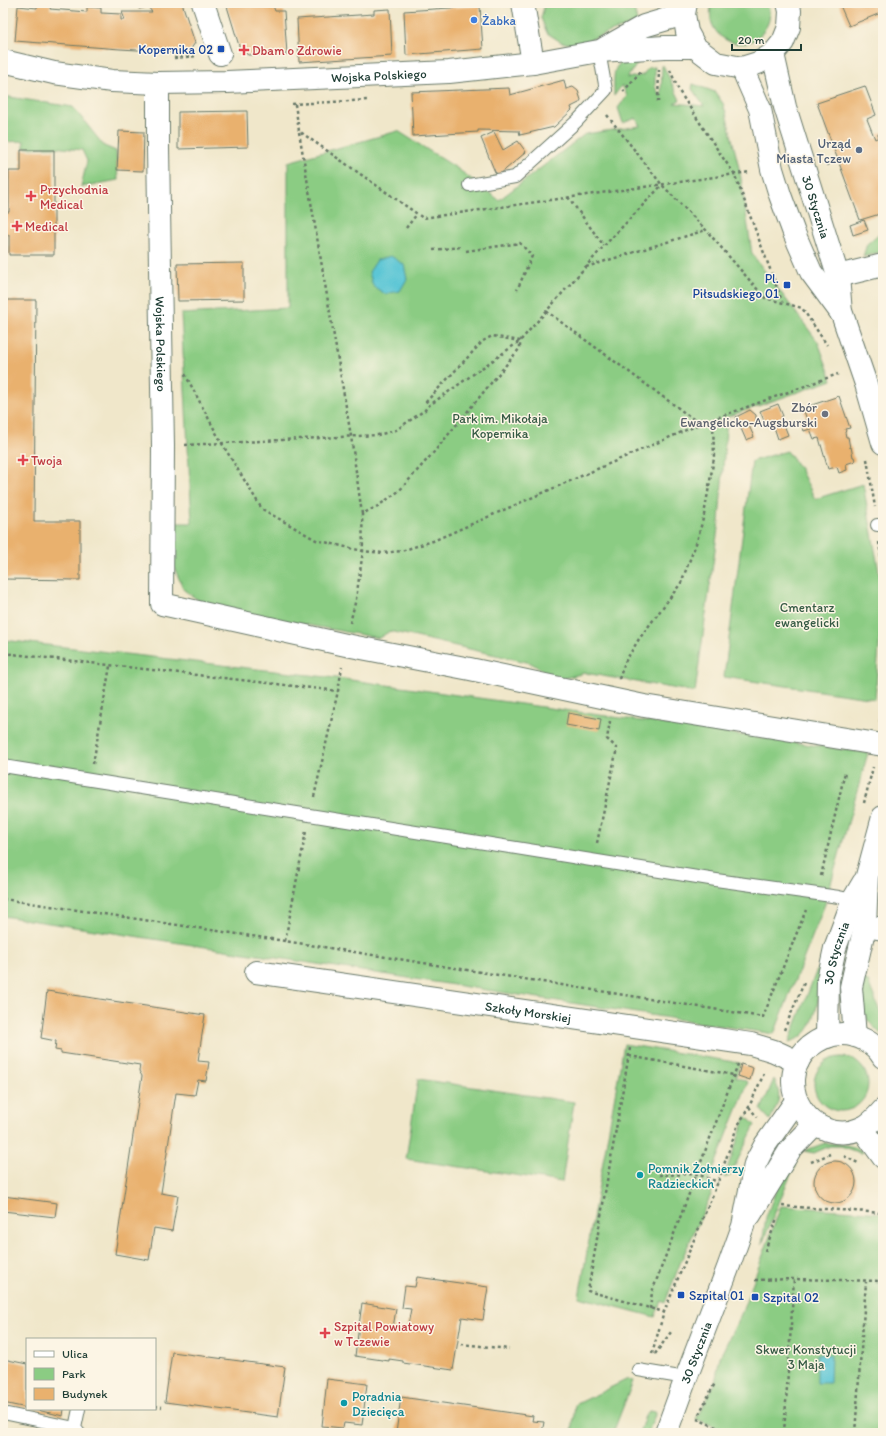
<svg xmlns="http://www.w3.org/2000/svg" width="886" height="1436" viewBox="0 0 886 1436" font-family="Itim,sans-serif">
	<style>
		.green { fill: #8bcc83; stroke: #55845c }
		.water { fill: #5bc6d5; stroke: #3d8284 }
		.building { fill: #e9b16e }
		.lines { fill: none; stroke-linecap: round; stroke-linejoin: round }
		.lane-casing { stroke: #687868; stroke-width: 14 }
		.street-casing { stroke: #687868; stroke-width: 24 }
		.secondary-casing { stroke: #687868; stroke-width: 24 }
		.path { stroke: #687868; stroke-width: 2.5; stroke-dasharray: 3 3; stroke-linecap: butt }
		.lane { stroke: #fff; stroke-width: 12 }
		.street { stroke: #fff; stroke-width: 22 }
		.secondary { stroke: #fff; stroke-width: 22 }
		.shop-dot { fill: #3f7fe0; stroke: #fcf5e5; stroke-width: 1.5 }
		.transit-dot { fill: #1a4fb4; stroke: #fcf5e5; stroke-width: 1.5 }
		.health-dot { fill: #e0444e; stroke: #fcf5e5; stroke-width: 1.5 }
		.service-dot { fill: #5c6f8a; stroke: #fcf5e5; stroke-width: 1.5 }
		.worship-dot { fill: #6b7280; stroke: #fcf5e5; stroke-width: 1.5 }
		.culture-dot { fill: #0f9aa8; stroke: #fcf5e5; stroke-width: 1.5 }
		.labels { text-anchor: middle; dominant-baseline: central; stroke-width: 3; stroke-linejoin: round; paint-order: stroke }
		.shop-label { font-size: 13px; fill: #366cbe; stroke: #fcf5e5; text-anchor: start }
		.transit-label { font-size: 13px; fill: #164399; stroke: #fcf5e5; text-anchor: end }
		.health-label { font-size: 13px; fill: #be3a42; stroke: #fcf5e5; text-anchor: start }
		.street-label { font-size: 13px; fill: #1f3d34; stroke: #fcf5e5 }
		.service-label { font-size: 13px; fill: #4e5e75; stroke: #fcf5e5; text-anchor: end }
		.worship-label { font-size: 13px; fill: #5b616d; stroke: #fcf5e5; text-anchor: end }
		.park-label { font-size: 13px; fill: #355a44; stroke: #fcf5e5 }
		.culture-label { font-size: 13px; fill: #0d838f; stroke: #fcf5e5; text-anchor: start }
	</style>
	<rect width="100%" height="100%" fill="#fcf5e5"/>
	<filter id="ink" filterUnits="userSpaceOnUse"><feTurbulence type="fractalNoise" baseFrequency=".025" numOctaves="2"/><feDisplacementMap in="SourceGraphic" scale="8" xChannelSelector="R" yChannelSelector="G"/><feConvolveMatrix kernelMatrix="1 2 1 2 8 2 1 2 1" color-interpolation-filters="sRGB"/></filter>
	<filter id="wash" filterUnits="userSpaceOnUse"><feTurbulence type="fractalNoise" baseFrequency=".012" numOctaves="4" result="noise"/><feDisplacementMap in="SourceGraphic" scale="16" xChannelSelector="R" yChannelSelector="G"/><feGaussianBlur stdDeviation="0.9" result="paint"/><feColorMatrix in="noise" values="0 0 0 0 0 0 0 0 0 0 0 0 0 0 0 0 0 1.4 0 .05"/><feComposite in="paint" operator="in"/></filter>
	<g filter="url(#wash)">
		<rect width="100%" height="100%" fill="#f0e7ca"/>
		<g class="green">
			<path d="M545 3H633L637 22 575 45 561 42 547 33 541 18Z"/>
			<path d="M712 3H767C770 11 771 19 766 27 748 60 701 39 712 3Z"/>
			<path d="M642 57 627 78 643 75 648 68 655 67V87L661 97 662 66 663 65 680 100 674 103 704 106 692 89 693 84 715 92 724 105 723 108 725 109 740 172 752 254 818 342 832 380 727 417 719 521 695 692 585 673 557 680 531 663 390 631 379 638 208 607 184 590 173 565 171 523H192L181 314 288 308V162L398 131 458 169 499 200 585 134 640 126 636 118 623 123 618 108 627 96 622 85 614 96C614 67 611 62 642 57Z"/>
			<path d="M3 96 73 107 104 146 116 151 118 180 81 187 87 161 82 150 53 147 24 148V141L3 142Z"/>
			<path d="M883 230V251L863 257 867 244Z"/>
			<path d="M787 451 799 467 815 499 863 484 883 594 875 699 724 677 752 461Z"/>
			<path d="M3 640 344 679 868 753 825 904 774 1034 3 916Z"/>
			<path d="M820 967H823C819 988 819 1021 803 1035 799 1039 794 1040 789 1042L816 972Z"/>
			<path d="M862 978 868 981 883 1020V1036C876 1029 866 1021 863 1011 860 1001 862 989 862 978Z"/>
			<path d="M624 1044 740 1063 736 1077 748 1082 707 1185 714 1188 681 1261 665 1303 661 1301 655 1317 579 1297Z"/>
			<circle cx="841" cy="1084" r="27"/>
			<path d="M418 1079 574 1102 562 1182 406 1159Z"/>
			<path d="M774 1079C783 1097 778 1103 770 1120L761 1110Z"/>
			<path d="M746 1116 755 1125 730 1176 724 1178Z"/>
			<path d="M825 1143C839 1144 852 1144 863 1152L860 1153 841 1146H830L814 1153 804 1151Z"/>
			<path d="M793 1161 796 1166 791 1174 762 1244 766 1217 779 1182Z"/>
			<path d="M781 1206 883 1213V1433H730L696 1419 715 1383 720 1357 742 1312Z"/>
			<path d="M628 1379 633 1381 613 1433H572L575 1405Z"/>
			<path d="M649 1411 656 1412 648 1433H639L645 1416Z"/>
		</g>
		<g class="water">
			<path d="M391 256 404 265 407 279 400 291 385 294 373 286 369 272 377 260Z"/>
			<path d="M817 1354 831 1355 830 1383H817Z"/>
		</g>
		<g id="blocks">
			<g class="building">
				<path d="M38 3 51 4 50 9 87 12V7L101 8V13L121 14V20H125L122 12H152L148 7 139 9 137 3H182L195 43 188 53 120 49 15 41 18 6 37 8Z"/>
				<path d="M226 3H272L275 11H284L287 54 248 55 240 49Z"/>
				<path d="M839 3H883V12L849 26Z"/>
				<path d="M480 6 483 49 406 55 404 11Z"/>
				<path d="M390 9 392 56 299 62 297 19 374 14V10Z"/>
				<path d="M564 80 566 89 573 87 578 91 581 100 579 103 571 107 572 110 554 127 520 135 519 131 478 130V132L413 136 411 92 509 88 510 95Z"/>
				<path d="M865 86 876 115 867 119 875 139 879 137 878 134 883 132V213L860 220 817 103 835 97V96Z"/>
				<path d="M247 111 248 147 178 149V112Z"/>
				<path d="M119 131 144 132 143 171 117 170Z"/>
				<path d="M494 132 503 150 518 141 526 152 499 175 495 172 481 138Z"/>
				<path d="M21 150H54V255H9V235H3V212H9V171H21Z"/>
				<path d="M864 220 868 230 853 235 850 225Z"/>
				<path d="M244 263V300L178 301 177 264Z"/>
				<path d="M3 300H36L34 521H80V580L3 579Z"/>
				<path d="M839 396 850 428 845 429 846 431 845 432 846 437H848L850 448 851 447 853 457H854L855 461 846 464 847 470 839 473 837 467 828 469 819 438 814 439 810 429 804 431 801 422 807 420 803 408Z"/>
				<path d="M778 404 783 416 781 417 788 435 778 439 772 421 765 423 760 411Z"/>
				<path d="M750 410 756 415V422L750 424 747 421 754 437 746 440 736 417Z"/>
				<path d="M568 713 601 719 599 731 566 725Z"/>
				<path d="M47 991 205 1015 198 1061 209 1062 206 1081 198 1080 195 1095 176 1093 161 1193 178 1196 172 1231 154 1228 149 1260 115 1254 142 1076 139 1071 140 1065 61 1053V1051L55 1050 56 1041 41 1038Z"/>
				<path d="M741 1064 753 1068 750 1080 738 1076Z"/>
				<circle cx="835" cy="1182" r="21"/>
				<path d="M3 1196 57 1203 55 1217 3 1211Z"/>
				<path d="M417 1277 488 1287 483 1320 462 1317 453 1370 403 1363V1361L389 1359V1361L355 1356 362 1303 396 1309 393 1328 407 1330 411 1309 402 1308 405 1286 415 1287Z"/>
				<path d="M172 1352 285 1367 278 1417 165 1402Z"/>
				<path d="M3 1359 27 1364V1408L3 1403Z"/>
				<path d="M327 1379 367 1384 362 1425 344 1423 343 1428 322 1426Z"/>
				<path d="M401 1397 533 1416 532 1421 544 1422 542 1433H396Z"/>
				<path d="M33 1409H64L63 1416Z"/>
			</g>
		</g>
	</g>
	<g filter="url(#ink)">
		<use href="#blocks" fill-opacity="0" stroke="#687868" stroke-width="1"/>
		<g class="lines">
			<defs>
				<g id="lane">
					<path d="M469 185 515 177 577 121 606 90 599 51"/>
					<path d="M877 525H883"/>
					<path d="M3 766 716 880 839 897 853 900"/>
					<path d="M638 1370 686 1378"/>
					<path d="M79 1409 75 1428 79 1433"/>
					<path d="M3 1413 75 1428"/>
				</g>
				<g id="street">
					<path d="M203 3 220 54"/>
					<path d="M523 3 533 63"/>
					<path id="s1" d="M158 83V148L163 446 162 604 346 645 470 669 644 706 883 745"/>
					<path d="M838 276 883 265"/>
					<path d="M865 926 883 929"/>
					<path id="s2" d="M256 972 751 1044 774 1051 798 1062"/>
				</g>
				<g id="secondary">
					<path d="M686 3 684 14 687 32 695 47 716 63 742 68 758 63 773 54 783 42 789 27 790 11 788 3"/>
					<path d="M605 48 644 26 684 14"/>
					<path id="s3" d="M773 54 785 107 838 276 841 313"/>
					<path id="s4" d="M3 61 54 73 112 81 158 83 227 82 449 72 533 63 599 51 665 47H695"/>
					<path d="M742 68 760 109 772 169 780 195 794 233 811 272 842 314 866 384 883 443"/>
					<path d="M855 1036 851 987 865 926 867 876 883 817"/>
					<path id="s5" d="M827 1037 828 980 835 948 853 900 863 883"/>
					<path d="M883 1057C875 1043 858 1034 842 1034 830 1034 818 1040 809 1047 768 1084 813 1150 862 1128 871 1124 877 1117 883 1110"/>
					<path d="M862 1128 883 1157"/>
					<path d="M750 1215 790 1150 815 1124"/>
					<path id="s6" d="M666 1433 686 1378 728 1268 743 1226 755 1164 765 1145 796 1101"/>
				</g>
			</defs>
			<use href="#lane" class="lane-casing"/>
			<use href="#street" class="street-casing"/>
			<use href="#secondary" class="secondary-casing"/>
			<g class="path">
				<path d="M174 58 197 56"/>
				<path d="M670 70 679 91 725 161 734 173 782 301"/>
				<path d="M623 92 641 71"/>
				<path d="M658 102 659 70"/>
				<path d="M292 104 369 100"/>
				<path d="M295 104 299 131 423 218 750 172"/>
				<path d="M607 115 662 185 706 230 765 298 802 308 827 345"/>
				<path d="M299 132 351 436 362 514"/>
				<path d="M826 165 838 161"/>
				<path d="M568 197 604 246"/>
				<path d="M406 228 417 214"/>
				<path d="M433 250 461 247"/>
				<path d="M466 251 520 243 532 256 517 290"/>
				<path d="M586 267 706 230"/>
				<path d="M546 311 700 424 838 374"/>
				<path d="M185 374 221 442 262 509 316 540 363 551 383 553 401 551 433 541 700 424"/>
				<path d="M185 445 378 435 396 430 425 410 427 407 520 341 604 246 662 185"/>
				<path d="M867 459 875 507"/>
				<path d="M879 542 883 570"/>
				<path d="M350 623 356 599 363 551 362 514 378 506 399 491 434 452 520 348V341L492 336 483 341 424 404"/>
				<path d="M3 653 338 691"/>
				<path d="M619 679 625 662 639 639 681 583 697 541 704 515 714 458 713 419"/>
				<path d="M880 722 883 653"/>
				<path d="M93 764 110 666"/>
				<path d="M314 797 338 691 342 667"/>
				<path d="M864 803 873 767"/>
				<path d="M597 843 617 748 607 739 610 721"/>
				<path d="M821 876 845 772"/>
				<path d="M3 899 285 941 763 1017 806 910"/>
				<path d="M285 941 306 831"/>
				<path d="M784 1030 804 983"/>
				<path d="M630 1048 588 1291 664 1312"/>
				<path d="M629 1056 734 1075"/>
				<path d="M749 1107 757 1117"/>
				<path d="M844 1156 858 1163"/>
				<path d="M811 1162 830 1154"/>
				<path d="M659 1175 697 1174 718 1182"/>
				<path d="M782 1206 883 1213"/>
				<path d="M765 1251 777 1218"/>
				<path d="M755 1280 794 1279 883 1281"/>
				<path d="M650 1309 652 1292 738 1064"/>
				<path d="M461 1344 509 1349"/>
				<path d="M652 1354 664 1312 718 1182 737 1127 749 1107 765 1071"/>
				<path d="M655 1354 671 1332"/>
				<path d="M155 1406 162 1407"/>
				<path d="M699 1414 715 1383"/>
				<path d="M697 1419 730 1433"/>
				<path d="M784 1433 794 1279"/>
				<path d="M855 1433 866 1282"/>
			</g>
			<use href="#lane" class="lane"/>
			<use href="#street" class="street"/>
			<use href="#secondary" class="secondary"/>
		</g>
	</g>
	<circle class="shop-dot" cx="474" cy="20" r="4"/>
	<g class="transit-dot">
		<rect x="217" y="45" width="8" height="8" rx="2"/>
		<rect x="783" y="281" width="8" height="8" rx="2"/>
		<rect x="677" y="1291" width="8" height="8" rx="2"/>
		<rect x="751" y="1293" width="8" height="8" rx="2"/>
	</g>
	<g class="health-dot">
		<path d="M242 44h4v4h4v4h-4v4h-4v-4h-4v-4h4z"/>
		<path d="M29 190h4v4h4v4h-4v4h-4v-4h-4v-4h4z"/>
		<path d="M15 220h4v4h4v4h-4v4h-4v-4h-4v-4h4z"/>
		<path d="M21 454h4v4h4v4h-4v4h-4v-4h-4v-4h4z"/>
		<path d="M323 1327h4v4h4v4h-4v4h-4v-4h-4v-4h4z"/>
	</g>
	<circle class="service-dot" cx="859" cy="150" r="4"/>
	<circle class="worship-dot" cx="825" cy="414" r="4"/>
	<g class="culture-dot">
		<circle cx="640" cy="1175" r="4"/>
		<circle cx="344" cy="1403" r="4"/>
	</g>
	<g class="labels">
		<g class="shop-label">
			<text x="482" y="20">Żabka</text>
		</g>
		<g class="transit-label">
			<text x="213" y="49">Kopernika 02</text>
			<text x="779" y="278">Pl.<tspan x="779" dy="15">Piłsudskiego 01</tspan></text>
			<text x="689" y="1295" text-anchor="start">Szpital 01</text>
			<text x="763" y="1297" text-anchor="start">Szpital 02</text>
		</g>
		<g class="health-label">
			<text x="252" y="50">Dbam o Zdrowie</text>
			<text x="40" y="189">Przychodnia<tspan x="40" dy="15">Medical</tspan></text>
			<text x="25" y="226">Medical</text>
			<text x="31" y="460">Twoja</text>
			<text x="334" y="1326">Szpital Powiatowy<tspan x="334" dy="15">w Tczewie</tspan></text>
		</g>
		<g class="street-label">
			<text stroke="none"><textPath href="#s4" startOffset="378">Wojska Polskiego</textPath></text>
			<text stroke="none"><textPath href="#s3" startOffset="159">30 Stycznia</textPath></text>
			<text stroke="none"><textPath href="#s1" startOffset="261">Wojska Polskiego</textPath></text>
			<text stroke="none"><textPath href="#s5" startOffset="85">30 Stycznia</textPath></text>
			<text stroke="none"><textPath href="#s2" startOffset="275">Szkoły Morskiej</textPath></text>
			<text stroke="none"><textPath href="#s6" startOffset="86">30 Stycznia</textPath></text>
		</g>
		<g class="service-label">
			<text x="851" y="143">Urząd<tspan x="851" dy="15">Miasta Tczew</tspan></text>
		</g>
		<g class="worship-label">
			<text x="817" y="407">Zbór<tspan x="817" dy="15">Ewangelicko-Augsburski</tspan></text>
		</g>
		<g class="park-label">
			<text x="500" y="418">Park im. Mikołaja<tspan x="500" dy="15">Kopernika</tspan></text>
			<text x="807" y="607">Cmentarz<tspan x="807" dy="15">ewangelicki</tspan></text>
			<text x="806" y="1349">Skwer Konstytucji<tspan x="806" dy="15">3 Maja</tspan></text>
		</g>
		<g class="culture-label">
			<text x="648" y="1168">Pomnik Żołnierzy<tspan x="648" dy="15">Radzieckich</tspan></text>
			<text x="352" y="1396">Poradnia<tspan x="352" dy="15">Dziecięca</tspan></text>
		</g>
	</g>
	<rect width="886" height="1436" fill="none" stroke="#fcf5e5" stroke-width="16"/>
	<rect x="26" y="1338" width="130" height="72" fill="#fcf5e5" stroke="#a4ab9e"/>
	<rect x="34" y="1351" width="20" height="6" fill="#ffffff" stroke="#a4ab9e"/>
	<text x="62" y="1358" font-size="12" fill="#1f3d34">Ulica</text>
	<rect x="34" y="1368" width="20" height="12" fill="#8bcc83" stroke="#a4ab9e"/>
	<text x="62" y="1378" font-size="12" fill="#1f3d34">Park</text>
	<rect x="34" y="1388" width="20" height="12" fill="#e9b16e" stroke="#a4ab9e"/>
	<text x="62" y="1398" font-size="12" fill="#1f3d34">Budynek</text>
	<path d="M732 44v6h69v-6" fill="none" stroke="#1f3d34" stroke-width="2"/>
	<text x="738" y="44" font-size="12" fill="#1f3d34" stroke="#fcf5e5" stroke-width="3" paint-order="stroke">20 m</text>
</svg>
